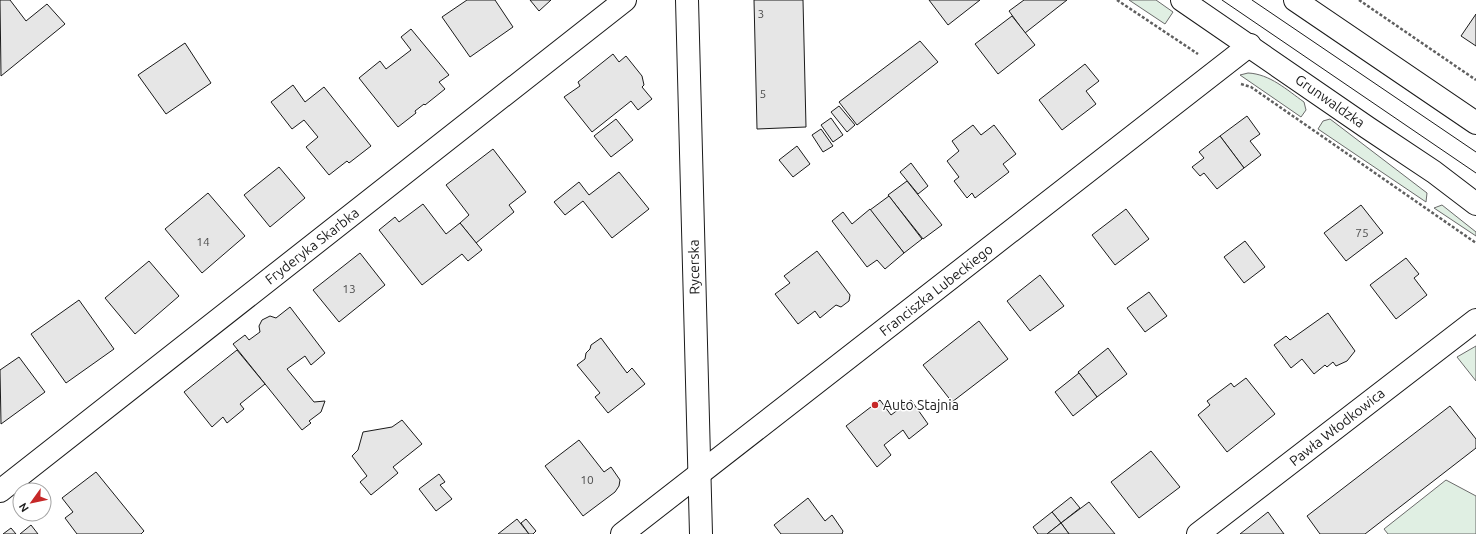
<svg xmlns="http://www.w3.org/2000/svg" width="1476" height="534" viewBox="0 0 1476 534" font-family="Ubuntu,sans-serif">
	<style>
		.green { fill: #e0efe3; stroke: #6a6a6a }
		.building { fill: #e6e6e6; stroke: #1a1a1a }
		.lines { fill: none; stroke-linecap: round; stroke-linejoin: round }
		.street-casing { stroke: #1a1a1a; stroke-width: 24 }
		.secondary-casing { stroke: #1a1a1a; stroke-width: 24 }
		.path { stroke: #5f5f5f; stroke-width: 2.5; stroke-dasharray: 3 2; stroke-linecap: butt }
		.street { stroke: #fff; stroke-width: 22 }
		.secondary { stroke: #fff; stroke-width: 22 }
		.tram { stroke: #1a1a1a; stroke-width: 1 }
		.poi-dot { fill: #c62828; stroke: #fff; stroke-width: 1.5 }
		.labels { text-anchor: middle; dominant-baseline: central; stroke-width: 3; stroke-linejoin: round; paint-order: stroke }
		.number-label { font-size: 12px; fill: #4d4d4d }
		.street-label { font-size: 14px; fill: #1a1a1a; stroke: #fff }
		.poi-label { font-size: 14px; fill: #1a1a1a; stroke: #fff; text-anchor: start }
	</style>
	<rect width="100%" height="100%" fill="#fff"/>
	<g class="green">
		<path d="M1129 0H1156L1173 12 1165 24Z"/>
		<path d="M1248 73C1270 74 1287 90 1304 102L1306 110 1301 117 1240 75Z"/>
		<path d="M1330 119 1427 193 1426 202 1318 129 1323 121Z"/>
		<path d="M1442 205 1476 232V236L1434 208Z"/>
		<path d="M1476 346V381L1457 357Z"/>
		<path d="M1446 480 1476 496V534H1388L1384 529Z"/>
	</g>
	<g class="building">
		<path d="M0 0H10L26 21 47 4 65 24 1 76Z"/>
		<path d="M467 0H495L513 27 470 57 442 17Z"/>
		<path d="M530 0H551L539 11Z"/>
		<path d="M754 0H803L806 127 757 129Z"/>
		<path d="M929 0H980L948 25Z"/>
		<path d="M1024 0H1067L1025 33 1009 11Z"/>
		<path d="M1476 14V46L1461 36Z"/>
		<path d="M1012 16 1035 45 998 74 975 44Z"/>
		<path d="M411 29 449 75 439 82 445 89 425 105 424 104 415 111 416 113 398 127 359 78 380 61 386 69 411 50 401 37Z"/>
		<path d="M920 41 938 62 857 125 839 102Z"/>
		<path d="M185 43 211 83 166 114 138 75Z"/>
		<path d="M613 54 619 62 626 56 642 76 644 85 642 87 652 99 638 110 631 101 592 132 564 97 580 86 578 82Z"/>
		<path d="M1085 64 1099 81 1086 91 1096 104 1062 130 1039 100Z"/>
		<path d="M293 85 305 102 324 87 371 146 349 163 347 161 329 175 306 147 318 137 304 120 292 129 271 102Z"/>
		<path d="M839 106 855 125 847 132 831 112Z"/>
		<path d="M1247 116 1260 134 1250 141 1261 155 1244 168 1220 136Z"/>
		<path d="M831 118 843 135 833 142 821 125Z"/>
		<path d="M616 119 633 140 611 157 594 136Z"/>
		<path d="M973 125 981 135 994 125 1016 154 1003 164 1009 172 975 198 972 193 967 198 954 181 959 177 947 161 959 151 952 141Z"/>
		<path d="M821 129 833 146 823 152 812 135Z"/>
		<path d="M1220 136 1244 168 1217 189 1204 173 1200 176 1192 167 1204 158 1199 152Z"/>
		<path d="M797 146 810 164 793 177 779 160Z"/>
		<path d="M493 149 526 192 509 205 514 212 476 243 460 223 469 215 446 185Z"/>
		<path d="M911 163 928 186 918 194 900 172Z"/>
		<path d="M279 167 305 198 270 227 244 195Z"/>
		<path d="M619 172 649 209 612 238 583 201 565 215 554 202 579 182 589 195Z"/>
		<path d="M907 181 942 225 923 239 888 195Z"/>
		<path d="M208 193 245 236 202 273 165 229Z"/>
		<path d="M889 196 922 239 904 253 870 210Z"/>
		<path d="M423 204 446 234 460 223 482 250 468 261 462 254 422 285 379 230 395 217 399 222Z"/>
		<path d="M1361 205 1383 233 1346 261 1324 233Z"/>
		<path d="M870 209 904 253 885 269 877 260 867 267 832 221 843 212 852 224Z"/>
		<path d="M1126 209 1149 239 1115 265 1092 235Z"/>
		<path d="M1245 241 1265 267 1244 283 1224 257Z"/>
		<path d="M817 251 850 295 849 301 841 307 836 305 820 318 815 311 798 324 775 294 790 283 784 276Z"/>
		<path d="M360 253 385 285 339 322 313 290Z"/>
		<path d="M1406 258 1419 274 1414 278 1427 295 1396 319 1370 285Z"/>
		<path d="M149 261 179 296 135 334 105 298Z"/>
		<path d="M1040 275 1064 306 1030 331 1007 301Z"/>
		<path d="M1149 292 1167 316 1145 332 1127 308Z"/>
		<path d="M79 300 114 349 66 383 31 334Z"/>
		<path d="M290 307 325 353 311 365 305 356 287 369 314 402 325 401 321 412 309 421 311 423 302 430 233 344 245 335 249 340 260 332 259 326 262 320 270 316 276 318Z"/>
		<path d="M1328 313 1355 351 1347 361 1336 366 1333 362 1327 367 1325 365 1314 374 1302 359 1291 368 1274 345 1286 336 1290 340Z"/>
		<path d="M979 321 1008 359 952 402 923 365Z"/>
		<path d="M601 338 627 373 632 368 645 384 608 413 595 397 600 393 577 365 585 359 586 353 590 349 591 345Z"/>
		<path d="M1108 348 1127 374 1097 397 1078 372Z"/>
		<path d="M237 350 265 384 240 404 244 409 227 423 223 417 212 427 184 392Z"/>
		<path d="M19 357 45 392 1 424 0 370Z"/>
		<path d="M1079 373 1097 397 1073 416 1055 392Z"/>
		<path d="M1246 378 1275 414 1227 452 1198 415 1210 405 1207 401 1231 383 1234 387Z"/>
		<path d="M880 400 891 415 911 400 928 424 909 439 903 430 884 445 891 455 877 467 846 426Z"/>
		<path d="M1450 406 1476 439V448L1365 534H1320L1307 516Z"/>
		<path d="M402 420 422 444 393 467 398 473 371 495 360 482 367 476 352 456 358 450 363 432 392 427Z"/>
		<path d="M579 440 604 472 611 467 620 480 619 486 615 492 583 516 545 466Z"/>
		<path d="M1151 451 1180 487 1139 518 1111 482Z"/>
		<path d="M96 472 144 531 141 534H77L65 518 73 512 62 498Z"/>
		<path d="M439 474 445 482 440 485 452 499 436 511 419 489Z"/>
		<path d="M1071 497 1080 508 1061 523 1052 512Z"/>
		<path d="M808 498 825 521 832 515 843 531 842 534H781L774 525Z"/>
		<path d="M1089 502 1115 534H1069L1061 523Z"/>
		<path d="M1052 512 1061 523 1047 534H1038L1033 527Z"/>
		<path d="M1268 512 1284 534H1240Z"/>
		<path d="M517 519 529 534H498Z"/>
		<path d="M526 519 536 531 533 534H529L521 523Z"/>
		<path d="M1061 523 1069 534H1047Z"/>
		<path d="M31 525 38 534H20Z"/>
		<path d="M11 528 16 534H3Z"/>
	</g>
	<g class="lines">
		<defs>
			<g id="street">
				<path d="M687 0 701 534"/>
				<path d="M0 491 625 0"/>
				<path d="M622 534 1250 45"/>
				<path d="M1198 534 1476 320"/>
			</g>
			<g id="secondary">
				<path d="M1182 0 1368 128 1434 172 1476 204"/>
				<path d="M1295 0 1476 123"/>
			</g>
		</defs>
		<use href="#street" class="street-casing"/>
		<use href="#secondary" class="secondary-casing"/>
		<g class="path">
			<path d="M1117 0 1198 54"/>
			<path d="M1359 0 1476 80"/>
			<path d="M1241 84 1251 87 1476 243"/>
		</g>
		<use href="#street" class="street"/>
		<use href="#secondary" class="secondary"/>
		<g class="tram">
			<path d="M1222 0 1476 173"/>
			<path d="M1252 0 1476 152"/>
		</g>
	</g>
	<circle class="poi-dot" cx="875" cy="405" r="4"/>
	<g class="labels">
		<g class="number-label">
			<text x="761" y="13">3</text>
			<text x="763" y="93">5</text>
			<text x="1362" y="232">75</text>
			<text x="203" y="241">14</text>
			<text x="349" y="288">13</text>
			<text x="587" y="479">10</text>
		</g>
		<g class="street-label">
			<text transform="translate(1330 101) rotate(35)">Grunwaldzka</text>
			<text transform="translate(312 246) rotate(-38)">Fryderyka Skarbka</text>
			<text transform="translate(694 267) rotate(-91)">Rycerska</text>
			<text transform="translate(936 290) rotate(-38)">Franciszka Lubeckiego</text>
			<text transform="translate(1337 427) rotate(-38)">Pawła Włodkowica</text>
		</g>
		<g class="poi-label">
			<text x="883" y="405">Auto Stajnia</text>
		</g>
	</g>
	<g transform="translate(32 502) rotate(237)"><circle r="19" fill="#ffffff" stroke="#a3a3a3"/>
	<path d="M0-3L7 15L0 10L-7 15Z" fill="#c62828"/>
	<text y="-6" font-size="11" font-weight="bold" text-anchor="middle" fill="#1a1a1a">N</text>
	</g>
</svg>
